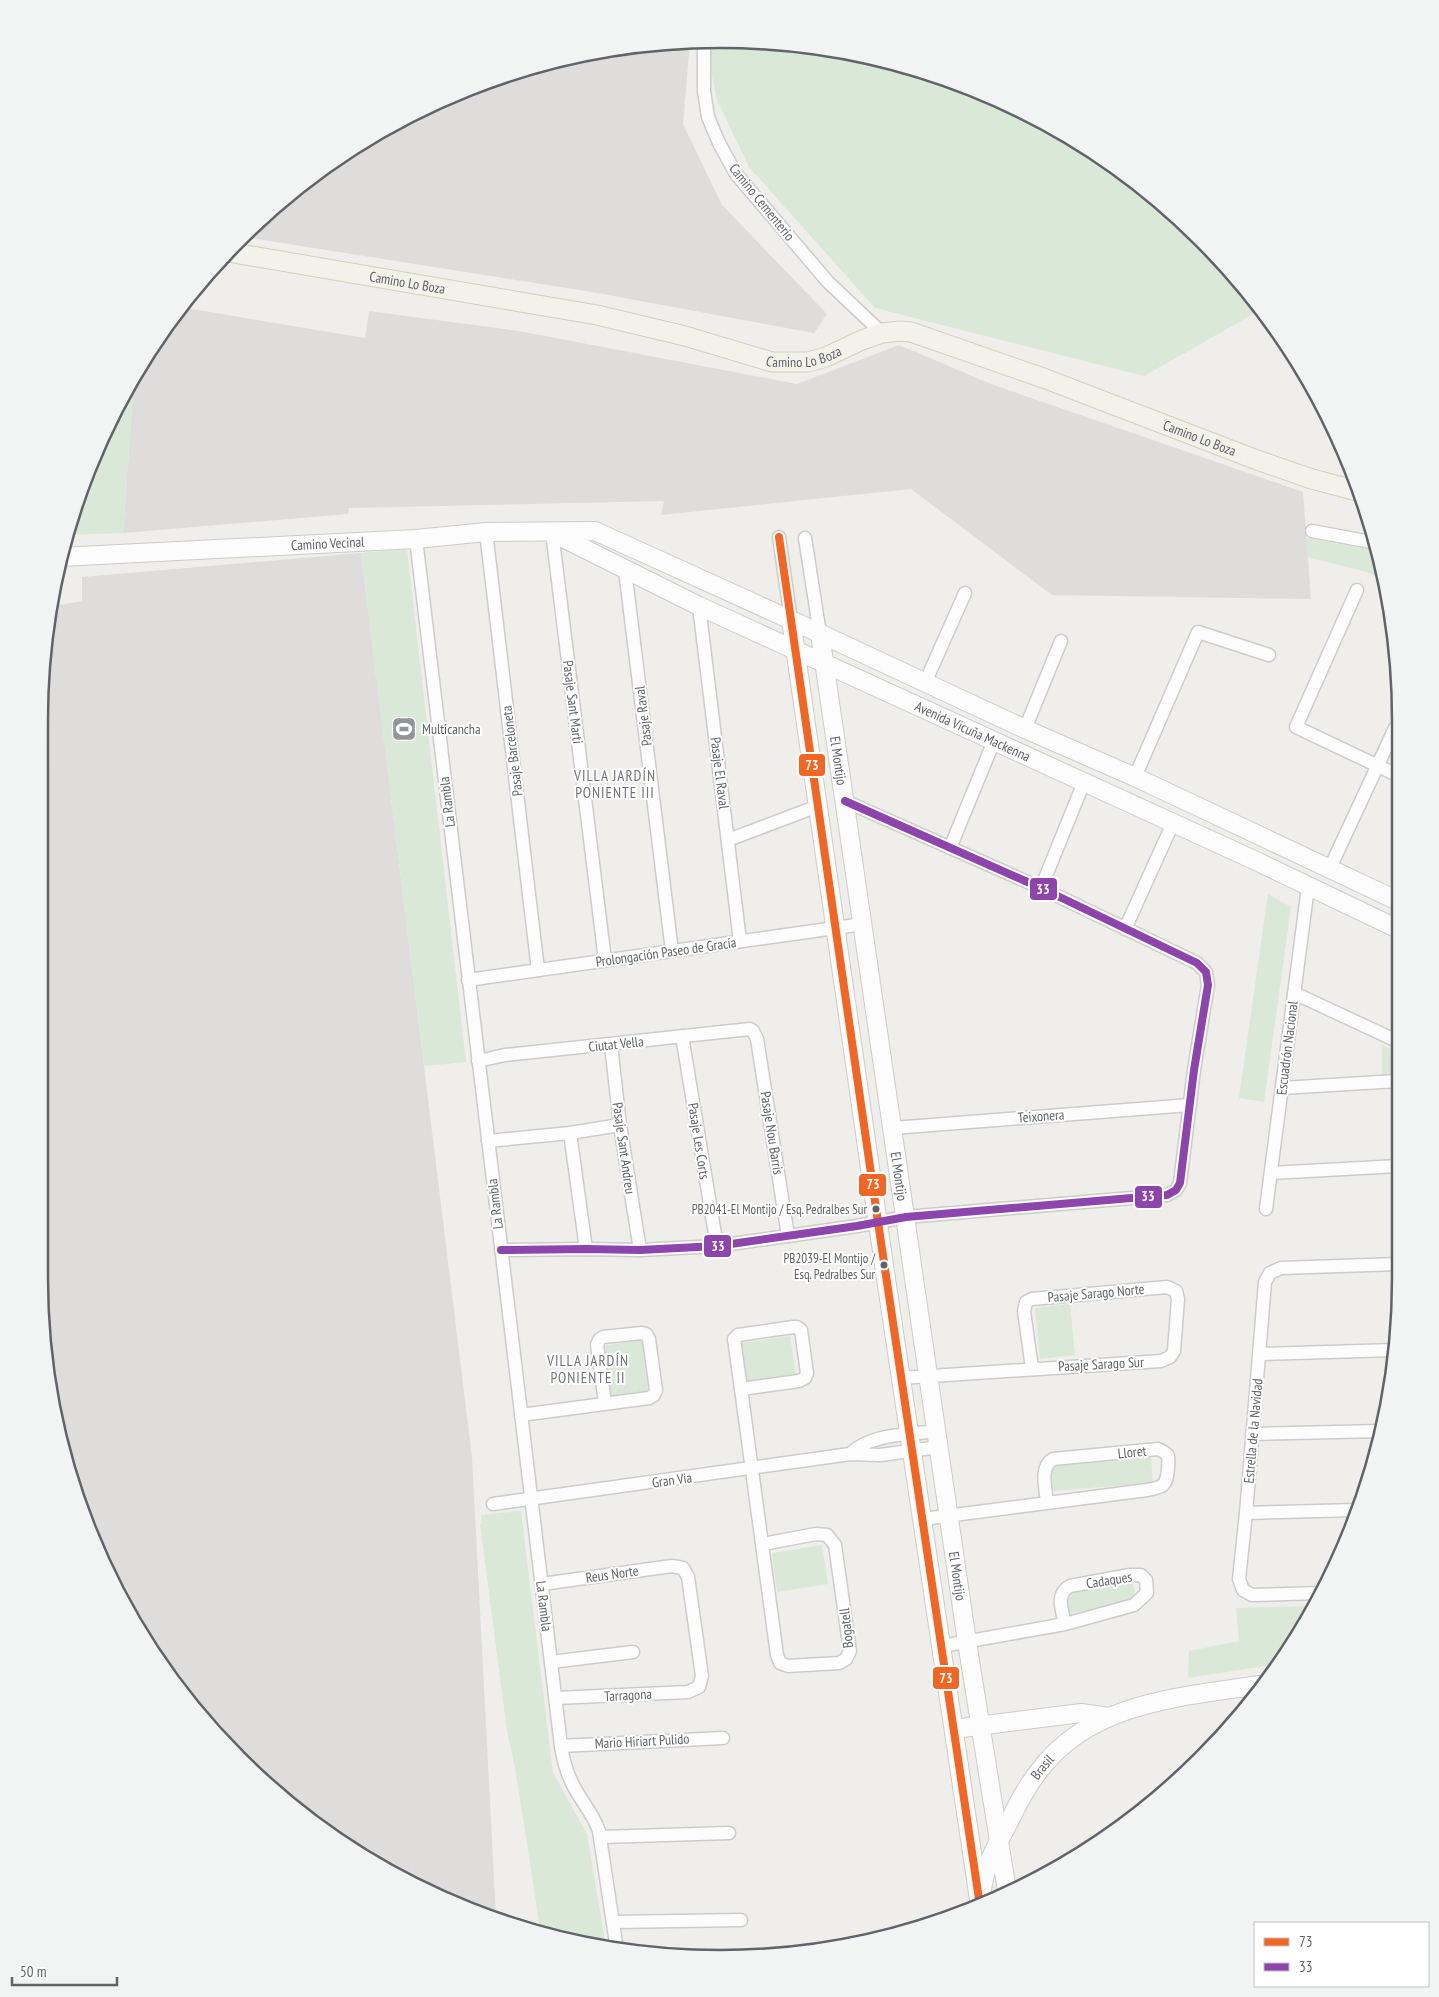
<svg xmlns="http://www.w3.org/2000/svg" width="1439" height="1997" viewBox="0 0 1439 1997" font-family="'PT Sans Narrow',sans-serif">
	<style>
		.industrial { fill: #dedddb }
		.green { fill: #dae8d8 }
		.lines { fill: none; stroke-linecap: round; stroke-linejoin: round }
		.street-casing { stroke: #cccccb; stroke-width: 15 }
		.secondary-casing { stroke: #cccccb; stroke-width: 20 }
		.primary-casing { stroke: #d4cfbb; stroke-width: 21 }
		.street { stroke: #fdfcfc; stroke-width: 12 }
		.secondary { stroke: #fdfcfc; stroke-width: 18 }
		.primary { stroke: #f3f2ea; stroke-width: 19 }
		.bus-1-casing { stroke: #fff; stroke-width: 11 }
		.bus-2-casing { stroke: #fff; stroke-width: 11 }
		.bus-1 { stroke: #f26522; stroke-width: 8 }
		.bus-2 { stroke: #8e44ad; stroke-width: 8 }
		.bus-dot { fill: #606367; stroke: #fff; stroke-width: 2 }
		.labels { text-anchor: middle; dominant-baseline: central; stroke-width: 4; stroke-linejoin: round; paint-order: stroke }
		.bus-label { font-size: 13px; fill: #606367; stroke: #fff; text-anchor: end }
		.street-label { font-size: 14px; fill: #606367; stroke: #fff }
		.poi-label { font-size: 14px; fill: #606367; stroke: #fff; text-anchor: start }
		.neighbourhood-label { font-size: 15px; letter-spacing: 1px; fill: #717479; stroke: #fff }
		.rim { fill: none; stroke: #606367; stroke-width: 2.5 }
		.line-badge { stroke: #fff; stroke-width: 2 }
		.badge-label { font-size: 14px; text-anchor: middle; font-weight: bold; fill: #fff }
	</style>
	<rect width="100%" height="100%" fill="#efeeea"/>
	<g class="industrial">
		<path d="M675 40 690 41 683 124 722 205 827 314 814 333 592 292 244 237 305 180 418 109 543 62Z"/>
		<path d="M180 307 365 338 369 311 519 331 797 384 899 345 991 384 1303 492 1311 599 1052 595 911 489 661 515 664 501 349 508 348 514 123 533 134 379 153 342Z"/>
		<path d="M361 553 472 1457 496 1917 419 1888 270 1789 153 1655 91 1538 62 1454 39 1277V719L54 606 82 601V577Z"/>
	</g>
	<g class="green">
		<path d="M710 41 808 45 938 75 1060 130 1168 208 1262 309 1144 376 875 308 749 167 717 100 710 66Z"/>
		<path d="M134 379 123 533 65 535 91 459Z"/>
		<path d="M1306 538 1373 550 1380 578 1366 572 1308 557Z"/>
		<path d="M407 549 466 1062 424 1066 361 553Z"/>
		<path d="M1268 894 1291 907 1264 1102 1239 1098Z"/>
		<path d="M1382 1045 1397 1052V1075H1382Z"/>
		<path d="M1070 1304 1075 1355 1040 1359 1035 1308Z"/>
		<path d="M790 1336 796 1375 745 1382 740 1343Z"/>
		<path d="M642 1340 648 1391 609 1396 602 1346Z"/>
		<path d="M1151 1458 1153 1483 1053 1491 1051 1466Z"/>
		<path d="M521 1511 553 1773 587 1834 606 1947 541 1934 515 1767 507 1731 480 1524 482 1523 481 1515Z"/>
		<path d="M822 1545 828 1584 777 1592 772 1553Z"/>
		<path d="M1132 1579 1136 1599 1069 1614 1065 1595Z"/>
		<path d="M1311 1606 1272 1665 1188 1678 1189 1651 1239 1641 1236 1608Z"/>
	</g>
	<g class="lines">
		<defs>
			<g id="street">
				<path d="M704 41V91L708 117 719 143 736 174 828 282 882 333"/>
				<path d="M1312 531 1371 542"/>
				<path d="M486 532 538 970"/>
				<path d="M552 532 605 960"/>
				<path d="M779 537 791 620"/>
				<path d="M805 538 820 634"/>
				<path d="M416 539 561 1746C563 1759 566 1771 572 1783 580 1800 593 1813 599 1831L617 1950"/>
				<path d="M625 570 672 951"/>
				<path d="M1357 590 1296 727 1395 774"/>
				<path d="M699 606 740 941"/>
				<path d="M925 683 965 593"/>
				<path d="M1025 729 1061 641"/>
				<path d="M1135 777 1198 632 1269 655"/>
				<path d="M728 840 818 806"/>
				<path d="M950 848 994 741"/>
				<path d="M1330 868 1395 728"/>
				<path d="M1041 888 1084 782"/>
				<path d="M1125 929 1173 823"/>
				<path d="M468 980 863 924"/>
				<path d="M1294 993 1397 1041"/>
				<path d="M682 1036 717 1246"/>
				<path d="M611 1045 620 1125 640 1250"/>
				<path d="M478 1061 505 1055 750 1029 753 1031 757 1039 788 1236"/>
				<path d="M1282 1088 1397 1081"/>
				<path d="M893 1128 1190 1105"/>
				<path d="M570 1133 586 1249"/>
				<path d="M488 1141 570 1133 620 1125"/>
				<path d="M1271 1173 1398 1166"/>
				<path d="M1266 1209 1308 887"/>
				<path d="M501 1250 586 1249 640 1250 717 1246 857 1226 906 1217 1167 1195 1176 1190 1180 1183 1194 1070 1208 985 1206 972 1197 963 1041 888 845 801"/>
				<path d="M793 1327H797L801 1330 807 1373 805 1378 799 1381 741 1389 734 1339 738 1335Z"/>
				<path d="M1260 1354 1394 1350"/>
				<path d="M901 1378 1161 1361 1170 1357 1174 1351 1178 1299 1176 1291 1167 1287 1032 1299 1026 1302 1024 1311 1032 1368"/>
				<path d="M741 1389 777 1655 780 1663 788 1666 839 1663 846 1659 850 1651 835 1545 827 1535 816 1534 763 1544"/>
				<path d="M521 1415 649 1398 654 1395 656 1390 649 1339 646 1334 642 1333 603 1337 599 1340 597 1345 605 1403"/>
				<path d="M1252 1434 1381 1431"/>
				<path d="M850 1454C871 1433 909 1435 937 1431"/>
				<path d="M493 1504 850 1454 880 1455 939 1447"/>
				<path d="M1246 1513 1356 1510"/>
				<path d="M923 1519 1147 1490C1152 1489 1159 1488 1163 1485 1168 1481 1169 1462 1168 1456 1166 1452 1162 1451 1158 1449L1053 1459C1039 1467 1046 1489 1047 1503"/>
				<path d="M542 1584 672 1566 683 1568 688 1577 702 1676 699 1687 688 1692 556 1698"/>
				<path d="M1320 1593 1252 1595 1243 1590 1239 1579 1246 1513 1265 1282 1270 1273 1281 1268 1398 1264"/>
				<path d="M942 1646 1065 1624 1134 1605 1147 1593 1146 1580 1141 1575H1130L1070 1586C1055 1594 1062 1610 1065 1624"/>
				<path d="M551 1662 633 1652"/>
				<path d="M561 1746 723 1738"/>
				<path d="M601 1837 729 1833"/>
				<path d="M613 1922 741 1920"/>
			</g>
			<g id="secondary">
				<path id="s1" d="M555 534 699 606 1254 860 1396 928"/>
				<path id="s2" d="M60 557 416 539 486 532 595 531 791 620 1025 729 1135 777 1396 900"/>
				<path d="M791 620 885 1272 980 1906"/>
				<path id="s3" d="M820 634 967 1642 1007 1891"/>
				<path d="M954 1729 1081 1713 1109 1717"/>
				<path id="s4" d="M982 1890C985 1864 998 1843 1010 1820 1018 1803 1027 1786 1039 1771 1090 1702 1181 1697 1259 1685"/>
			</g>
			<g id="primary">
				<path id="s5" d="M228 252 597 315 685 336 772 362H808L826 357 862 340 882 333 900 331 911 332 1046 379 1257 460 1312 479 1357 491"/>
			</g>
		</defs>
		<use href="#street" class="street-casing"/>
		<use href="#secondary" class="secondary-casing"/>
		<use href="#primary" class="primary-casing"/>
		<use href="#street" class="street"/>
		<use href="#secondary" class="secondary"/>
		<use href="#primary" class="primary"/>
		<defs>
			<path id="bus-1" d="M779 537 878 1222 980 1906"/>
			<path id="bus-2" d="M501 1250 586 1249 640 1250 717 1246 857 1226 906 1217 1167 1195 1176 1190 1180 1183 1194 1070 1208 985 1206 972 1197 963 1041 888 845 801"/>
		</defs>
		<use href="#bus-1" class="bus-1-casing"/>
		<use href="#bus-2" class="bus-2-casing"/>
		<use href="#bus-1" class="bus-1"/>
		<use href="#bus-2" class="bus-2"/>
	</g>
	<defs>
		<symbol id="stadium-square" viewBox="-11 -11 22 22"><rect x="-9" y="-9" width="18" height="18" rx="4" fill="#929495" stroke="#fff"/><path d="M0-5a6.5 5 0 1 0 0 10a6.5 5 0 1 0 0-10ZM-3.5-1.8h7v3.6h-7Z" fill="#fff"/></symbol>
	</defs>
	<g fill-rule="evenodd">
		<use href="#stadium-square" x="390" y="715" width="28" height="28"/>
	</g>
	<g class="bus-dot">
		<circle cx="876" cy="1209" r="4.5"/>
		<circle cx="884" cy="1265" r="4.5"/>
	</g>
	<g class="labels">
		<g class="bus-label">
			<text x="867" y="1209">PB2041-El Montijo / Esq. Pedralbes Sur</text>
			<text x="875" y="1258">PB2039-El Montijo /<tspan x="875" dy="16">Esq. Pedralbes Sur</tspan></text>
		</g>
		<g class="street-label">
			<text transform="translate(762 202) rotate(51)">Camino Cementerio</text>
			<text stroke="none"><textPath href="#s5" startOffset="182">Camino Lo Boza</textPath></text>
			<text stroke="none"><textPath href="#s5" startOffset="588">Camino Lo Boza</textPath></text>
			<text stroke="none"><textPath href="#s5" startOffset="1008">Camino Lo Boza</textPath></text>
			<text stroke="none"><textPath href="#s2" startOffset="268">Camino Vecinal</textPath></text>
			<text transform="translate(573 702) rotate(83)">Pasaje Sant Marti</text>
			<text transform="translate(643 716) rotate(-97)">Pasaje Raval</text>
			<text stroke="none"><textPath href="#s1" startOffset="462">Avenida Vicuña Mackenna</textPath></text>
			<text transform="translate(512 751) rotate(-97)">Pasaje Barceloneta</text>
			<text stroke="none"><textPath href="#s3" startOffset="128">El Montijo</textPath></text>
			<text transform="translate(720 773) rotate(83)">Pasaje El Raval</text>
			<text transform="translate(447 802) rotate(-97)">La Rambla</text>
			<text transform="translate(666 952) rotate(-8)">Prolongación Paseo de Gracía</text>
			<text transform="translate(616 1044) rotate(-6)">Ciutat Vella</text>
			<text transform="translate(1287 1048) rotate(-83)">Escuadrón Nacional</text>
			<text transform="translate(1041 1116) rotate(-4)">Teixonera</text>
			<text transform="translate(772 1133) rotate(81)">Pasaje Nou Barris</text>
			<text transform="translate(699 1141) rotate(81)">Pasaje Les Corts</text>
			<text transform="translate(624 1148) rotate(82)">Pasaje Sant Andreu</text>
			<text stroke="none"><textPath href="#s3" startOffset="548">El Montijo</textPath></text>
			<text transform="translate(495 1204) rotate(-97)">La Rambla</text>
			<text transform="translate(1096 1293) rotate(-5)">Pasaje Sarago Norte</text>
			<text transform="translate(1101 1364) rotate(-3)">Pasaje Sarago Sur</text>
			<text transform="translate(1253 1431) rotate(-85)">Estrella de la Navidad</text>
			<text transform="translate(1132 1452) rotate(-6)">Lloret</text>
			<text transform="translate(672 1480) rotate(-8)">Gran Via</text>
			<text transform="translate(612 1574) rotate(-8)">Reus Norte</text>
			<text stroke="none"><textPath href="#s3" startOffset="952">El Montijo</textPath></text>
			<text transform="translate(1109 1580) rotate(-9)">Cadaques</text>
			<text transform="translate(544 1606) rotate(83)">La Rambla</text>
			<text transform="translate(846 1628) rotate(-96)">Bogatell</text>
			<text transform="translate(628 1695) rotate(-3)">Tarragona</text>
			<text transform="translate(642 1741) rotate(-3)">Mario Hiriart Pulido</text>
			<text stroke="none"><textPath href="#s4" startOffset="138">Brasil</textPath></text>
		</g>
		<g class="poi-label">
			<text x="422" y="729">Multicancha</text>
		</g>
		<g class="neighbourhood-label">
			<text x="615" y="775">VILLA JARDÍN<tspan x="615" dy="17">PONIENTE III</tspan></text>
			<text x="588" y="1360">VILLA JARDÍN<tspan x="588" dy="17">PONIENTE II</tspan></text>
		</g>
	</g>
	<path d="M0 0H1439V1997H0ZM720 48H720A672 672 0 0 1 1392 720V1278A672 672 0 0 1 720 1950H720A672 672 0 0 1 48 1278V720A672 672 0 0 1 720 48Z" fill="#f2f3f3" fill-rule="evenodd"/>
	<path class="rim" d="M720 48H720A672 672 0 0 1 1392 720V1278A672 672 0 0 1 720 1950H720A672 672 0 0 1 48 1278V720A672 672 0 0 1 720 48Z"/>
	<g class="line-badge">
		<rect x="798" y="753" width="28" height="24" rx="5" fill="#f26522"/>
		<rect x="1029" y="877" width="29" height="24" rx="5" fill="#8e44ad"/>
		<rect x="858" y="1173" width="29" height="24" rx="5" fill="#f26522"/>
		<rect x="1134" y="1185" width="29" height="24" rx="5" fill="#8e44ad"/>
		<rect x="703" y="1234" width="29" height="24" rx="5" fill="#8e44ad"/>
		<rect x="932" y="1666" width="28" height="24" rx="5" fill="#f26522"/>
	</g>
	<g class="badge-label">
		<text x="812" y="770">73</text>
		<text x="1043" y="894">33</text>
		<text x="873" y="1189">73</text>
		<text x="1148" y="1201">33</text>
		<text x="718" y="1251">33</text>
		<text x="946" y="1683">73</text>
	</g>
	<rect x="1254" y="1922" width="175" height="65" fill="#ffffff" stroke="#bfc1c2"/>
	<rect x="1264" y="1938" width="25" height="8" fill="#f26522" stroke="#bfc1c2"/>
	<text x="1299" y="1947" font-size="15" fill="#606367">73</text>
	<rect x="1264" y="1963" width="25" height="8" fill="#8e44ad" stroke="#bfc1c2"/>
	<text x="1299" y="1972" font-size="15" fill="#606367">33</text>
	<path d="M12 1977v8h105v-8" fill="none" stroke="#606367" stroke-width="2.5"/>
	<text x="20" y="1977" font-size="15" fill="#606367" stroke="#ffffff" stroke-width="4" paint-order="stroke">50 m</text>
</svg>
